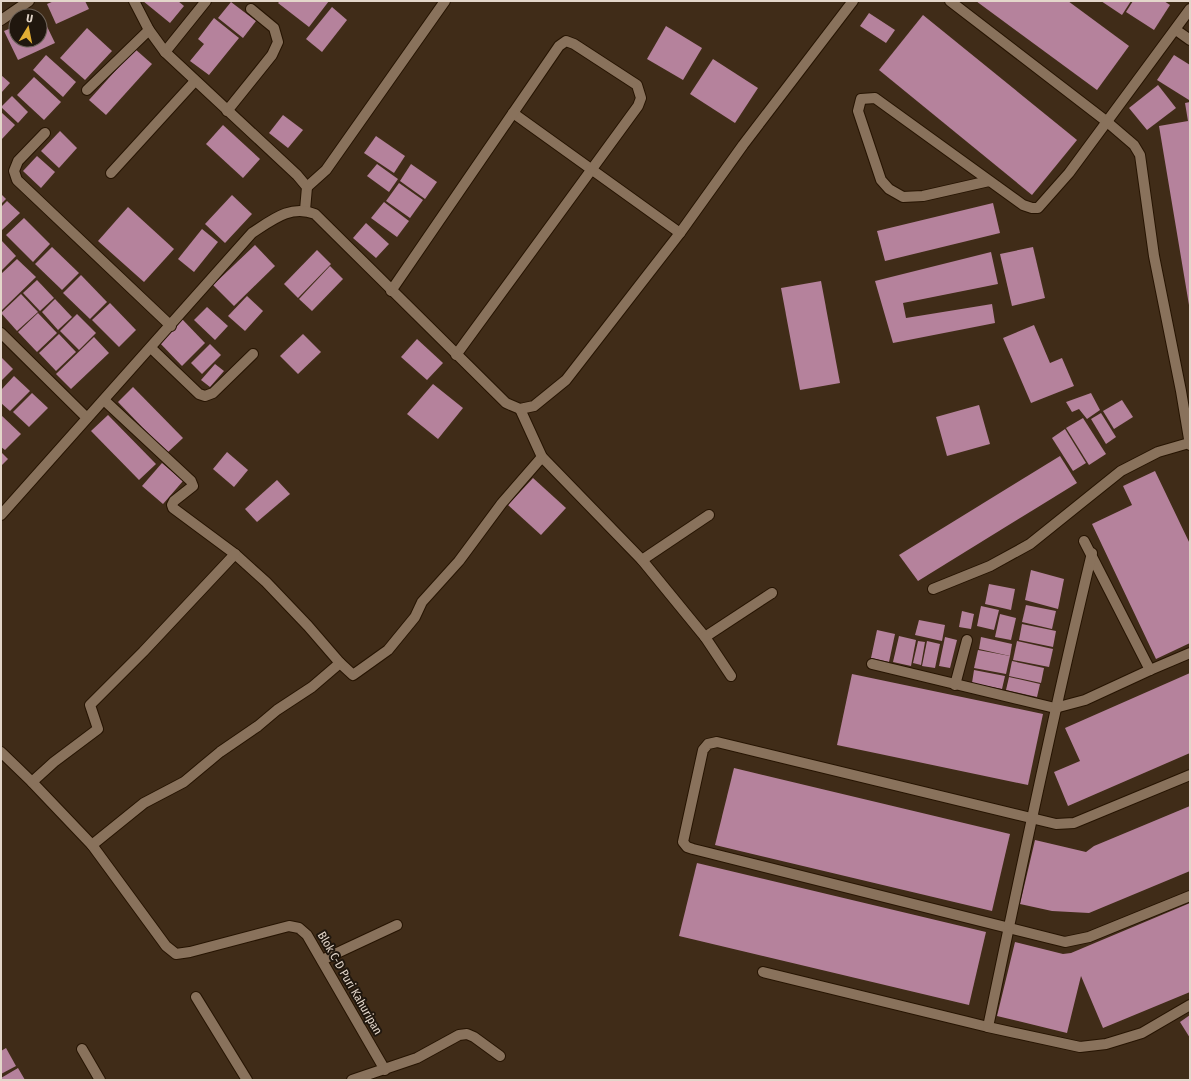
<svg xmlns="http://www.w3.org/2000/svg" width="1191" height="1081" viewBox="0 0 1191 1081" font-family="'Fira Sans Condensed',sans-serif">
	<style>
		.building { fill: #b5829c }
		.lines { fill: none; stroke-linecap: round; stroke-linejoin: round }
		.service-casing { stroke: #261402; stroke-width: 12 }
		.minor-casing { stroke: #261402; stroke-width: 12 }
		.service { stroke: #89725c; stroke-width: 10 }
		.minor { stroke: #89725c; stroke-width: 10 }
		.labels { text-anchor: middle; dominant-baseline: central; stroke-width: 4; stroke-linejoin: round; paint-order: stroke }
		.street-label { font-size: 12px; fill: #e3d6ca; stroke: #20170e }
	</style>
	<rect width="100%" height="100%" fill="#402c18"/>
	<g class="building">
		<path d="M54 1H85L89 9 56 24 47 4Z"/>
		<path d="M143 1H178L184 6 170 23Z"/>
		<path d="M280 1H329L309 27 278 3Z"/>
		<path d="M976 1H1068L1129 46 1097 90Z"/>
		<path d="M1101 1H1131L1122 15Z"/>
		<path d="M1133 1H1164L1170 5 1154 30 1126 12Z"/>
		<path d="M231 2 256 21 243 38 218 18Z"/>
		<path d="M332 7 347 20 322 52 306 39Z"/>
		<path d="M869 13 895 30 886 43 860 26Z"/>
		<path d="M41 14 55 43 18 60 4 31 16 26V40H40V16H37Z"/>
		<path d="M923 15 1077 140 1032 195 879 70Z"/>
		<path d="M214 18 239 38 209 75 190 61 204 44 198 39Z"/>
		<path d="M666 26 702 48 683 80 647 59Z"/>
		<path d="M87 28 112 51 85 80 60 58Z"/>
		<path d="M135 49 152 64 106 115 89 100Z"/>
		<path d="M46 55 76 82 63 97 33 70Z"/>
		<path d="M1174 55 1190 65 1189 100 1157 80Z"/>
		<path d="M713 59 758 88 735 123 690 94Z"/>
		<path d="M1 75 10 83 1 93Z"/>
		<path d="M34 77 61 102 44 120 17 95Z"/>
		<path d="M1158 85 1176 108 1147 130 1129 108Z"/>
		<path d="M12 96 28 112 18 123 1 107Z"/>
		<path d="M1190 102V305H1189L1159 126 1188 121 1185 103Z"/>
		<path d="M1 112 15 125 1 140Z"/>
		<path d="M283 115 303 130 288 148 269 133Z"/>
		<path d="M223 125 260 159 243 178 206 144Z"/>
		<path d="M60 131 77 148 59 168 41 151Z"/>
		<path d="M376 136 405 156 394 173 364 153Z"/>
		<path d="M37 156 55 172 41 188 23 171Z"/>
		<path d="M377 164 398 179 389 192 367 176Z"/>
		<path d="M411 164 437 182 425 199 400 181Z"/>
		<path d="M399 183 423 200 410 218 386 201Z"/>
		<path d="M1 194 6 199 1 204Z"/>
		<path d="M232 195 252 214 225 243 205 224Z"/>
		<path d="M7 201 20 213 2 230 1 207Z"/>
		<path d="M384 202 409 221 397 237 371 218Z"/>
		<path d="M993 203 1000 233 885 261 877 231Z"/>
		<path d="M128 207 174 249 144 282 98 241Z"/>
		<path d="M24 218 50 244 33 262 6 235Z"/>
		<path d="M366 223 389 244 376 258 353 238Z"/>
		<path d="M202 229 218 242 194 272 178 259Z"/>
		<path d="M1 240 16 256 1 271Z"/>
		<path d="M255 245 275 266 234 306 213 285Z"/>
		<path d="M52 247 79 273 62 290 35 264Z"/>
		<path d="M1033 247 1045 298 1012 306 1000 254Z"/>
		<path d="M317 250 331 264 298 298 284 284Z"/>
		<path d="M991 252 998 284 903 303 906 318 992 304 995 323 893 343 875 281Z"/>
		<path d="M17 259 36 277 2 310 1 274Z"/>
		<path d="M330 266 343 279 312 311 299 299Z"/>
		<path d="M81 275 107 302 90 319 63 293Z"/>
		<path d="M37 280 54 298 40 311 23 293Z"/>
		<path d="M821 281 840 383 800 390 781 288Z"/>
		<path d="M21 294 38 312 17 331 1 313Z"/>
		<path d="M247 296 263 311 245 331 228 316Z"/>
		<path d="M55 299 72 317 58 330 42 312Z"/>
		<path d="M110 303 136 330 119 347 92 320Z"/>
		<path d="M207 307 228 326 215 340 194 320Z"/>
		<path d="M38 313 57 333 37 352 18 332Z"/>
		<path d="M77 314 96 333 79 350 60 331Z"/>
		<path d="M182 319 205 343 182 366 158 341Z"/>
		<path d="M1034 325 1050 363 1062 358 1074 386 1031 403 1003 338Z"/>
		<path d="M59 334 76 352 56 371 39 353Z"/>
		<path d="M303 334 321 352 298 374 280 356Z"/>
		<path d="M94 337 109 353 71 389 56 374Z"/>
		<path d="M417 339 443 363 427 380 401 357Z"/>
		<path d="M210 344 221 355 202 374 191 363Z"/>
		<path d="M1 357 13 369 1 381Z"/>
		<path d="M215 364 224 371 210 387 201 380Z"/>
		<path d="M14 376 30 391 10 411 1 403V390Z"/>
		<path d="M433 384 463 408 438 439 407 414Z"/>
		<path d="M133 387 183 438 167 453 118 402Z"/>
		<path d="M32 393 48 408 29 427 13 412Z"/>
		<path d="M1091 393 1100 410 1087 419 1079 409 1072 412 1066 402Z"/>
		<path d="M1122 400 1133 417 1114 429 1103 411Z"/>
		<path d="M979 405 990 444 947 456 936 417Z"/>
		<path d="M1101 413 1116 437 1106 444 1091 419Z"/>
		<path d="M1 415 21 434 5 450 1 447Z"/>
		<path d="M108 415 156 464 139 480 91 431Z"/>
		<path d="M1083 418 1106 454 1089 465 1066 428Z"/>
		<path d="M1065 429 1086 463 1073 471 1052 438Z"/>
		<path d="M1 452 8 459 1 466Z"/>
		<path d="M227 452 248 470 234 487 213 469Z"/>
		<path d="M1060 456 1077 483 918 581 899 555Z"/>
		<path d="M162 463 183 481 163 504 142 486Z"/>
		<path d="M1155 471 1190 544V643L1156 659 1092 524 1132 505 1123 486Z"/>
		<path d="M533 478 566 508 541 535 508 505Z"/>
		<path d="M277 480 290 494 257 522 245 509Z"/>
		<path d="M1031 570 1064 579 1058 609 1025 600Z"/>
		<path d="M989 584 1015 589 1011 610 985 604Z"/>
		<path d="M1026 605 1056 611 1052 629 1022 622Z"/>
		<path d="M981 606 999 610 994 630 977 626Z"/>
		<path d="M962 611 974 614 971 629 959 627Z"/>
		<path d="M1000 614 1016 618 1011 640 995 637Z"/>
		<path d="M919 620 945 625 942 641 915 635Z"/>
		<path d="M1022 624 1056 631 1053 647 1019 640Z"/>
		<path d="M877 630 895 634 889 662 871 658Z"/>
		<path d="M899 636 916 640 911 666 893 662Z"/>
		<path d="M945 637 957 640 950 668 939 666Z"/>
		<path d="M981 637 1012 644 1010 656 979 649Z"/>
		<path d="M918 641 925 642 921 665 913 663Z"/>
		<path d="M927 641 940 644 935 668 922 666Z"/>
		<path d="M1017 641 1053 649 1049 667 1013 660Z"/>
		<path d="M978 650 1010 656 1006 674 974 668Z"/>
		<path d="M1012 661 1044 668 1041 683 1009 676Z"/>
		<path d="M974 670 1005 676 1002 689 972 683Z"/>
		<path d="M1190 673V753L1068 806 1054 772 1080 761 1065 728Z"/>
		<path d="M852 674 1043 714 1028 785 837 745Z"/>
		<path d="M1009 677 1040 684 1037 697 1006 690Z"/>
		<path d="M734 768 1010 834 992 911 715 845Z"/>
		<path d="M1190 806V871L1089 913 1052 911 1020 904 1035 840 1086 852 1094 846Z"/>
		<path d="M697 863 986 932 969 1005 679 936Z"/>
		<path d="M1190 903V992L1103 1028 1081 976 1067 1033 997 1016 1015 942 1063 954 1071 953Z"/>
		<path d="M1190 1015V1038L1180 1022Z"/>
		<path d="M6 1048 16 1066 1 1074V1051Z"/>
		<path d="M18 1068 25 1080H1V1078Z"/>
	</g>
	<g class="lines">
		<defs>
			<g id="service">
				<path d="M165 52 206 1"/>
				<path d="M227 111 272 55 278 42 274 28 251 9"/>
			</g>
			<g id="minor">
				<path d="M134 1 149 30 165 52 297 175 307 187 305 210"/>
				<path d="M950 1 1106 121 1134 145 1140 155 1154 256 1181 391 1190 445"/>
				<path d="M1 20 29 1"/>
				<path d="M1176 30 1190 40"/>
				<path d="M87 90 149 30"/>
				<path d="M513 113 680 233"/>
				<path d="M45 133 18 161 14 171 17 180 171 326"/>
				<path d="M111 173 195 81"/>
				<path d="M989 181 923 196 903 197 889 189 881 180 858 111 861 99 875 98 1023 205 1032 208H1038L1069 173 1190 9"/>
				<path d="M307 187 326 170 445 1"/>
				<path d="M391 291 559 46 566 41 574 44 637 85 641 98 638 106 456 355"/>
				<path d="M1 333 87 418"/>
				<path d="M151 348 199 394 205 396 213 393 253 354"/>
				<path d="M104 400 191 481 193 486 174 501 172 505 173 508 235 554 266 582 308 626 340 663 353 675 388 650 415 617 422 602 459 561 502 503 542 457"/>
				<path d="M520 409 542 457 642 560 705 637 731 676"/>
				<path d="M1 515 252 233C272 220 291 204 315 214L506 403 520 409 534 406 566 380 680 233 743 145 853 1"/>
				<path d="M1084 541 1150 670"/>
				<path d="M642 560 709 515"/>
				<path d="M933 589 990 566 1030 544 1121 471 1158 452 1189 443"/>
				<path d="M705 637 772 593"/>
				<path d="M872 664 1055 708 1085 700 1150 670 1190 653"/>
				<path d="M955 685 967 640"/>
				<path d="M1 752 32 782 92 845 166 946 176 954 190 952 289 926 299 928 307 935 385 1070"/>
				<path d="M1190 775 1074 823 1056 824 717 742 708 744 703 750 683 842 687 847 693 849 1065 942 1089 937 1190 896"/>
				<path d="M32 782 54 762 98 729 90 705 143 652 235 554"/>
				<path d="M92 845 144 803 184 782 220 752 258 726 277 710 312 687 340 663"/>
				<path d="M322 960 397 925"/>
				<path d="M763 972 988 1027 1080 1047 1106 1044 1142 1033 1190 1005"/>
				<path d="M196 997 247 1080"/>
				<path d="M988 1027C1021 869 1054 711 1092 553"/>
				<path d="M82 1049 100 1080"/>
				<path d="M352 1080 417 1058 459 1035 467 1034 474 1037 500 1056"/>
			</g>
		</defs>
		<use href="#service" class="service-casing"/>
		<use href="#minor" class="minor-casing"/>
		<use href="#service" class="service"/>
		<use href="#minor" class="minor"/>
	</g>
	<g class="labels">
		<g class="street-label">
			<text transform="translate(350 983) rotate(60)">Blok C-D Puri Kahuripan</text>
		</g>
	</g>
	<rect width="1191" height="1081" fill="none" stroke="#e3d6ca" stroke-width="4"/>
	<g transform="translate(28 28) rotate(10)"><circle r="19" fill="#20170e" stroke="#6e6359"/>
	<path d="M0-3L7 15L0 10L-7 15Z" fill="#e3ae34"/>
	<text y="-6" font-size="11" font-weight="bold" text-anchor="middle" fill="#e3d6ca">U</text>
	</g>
</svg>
